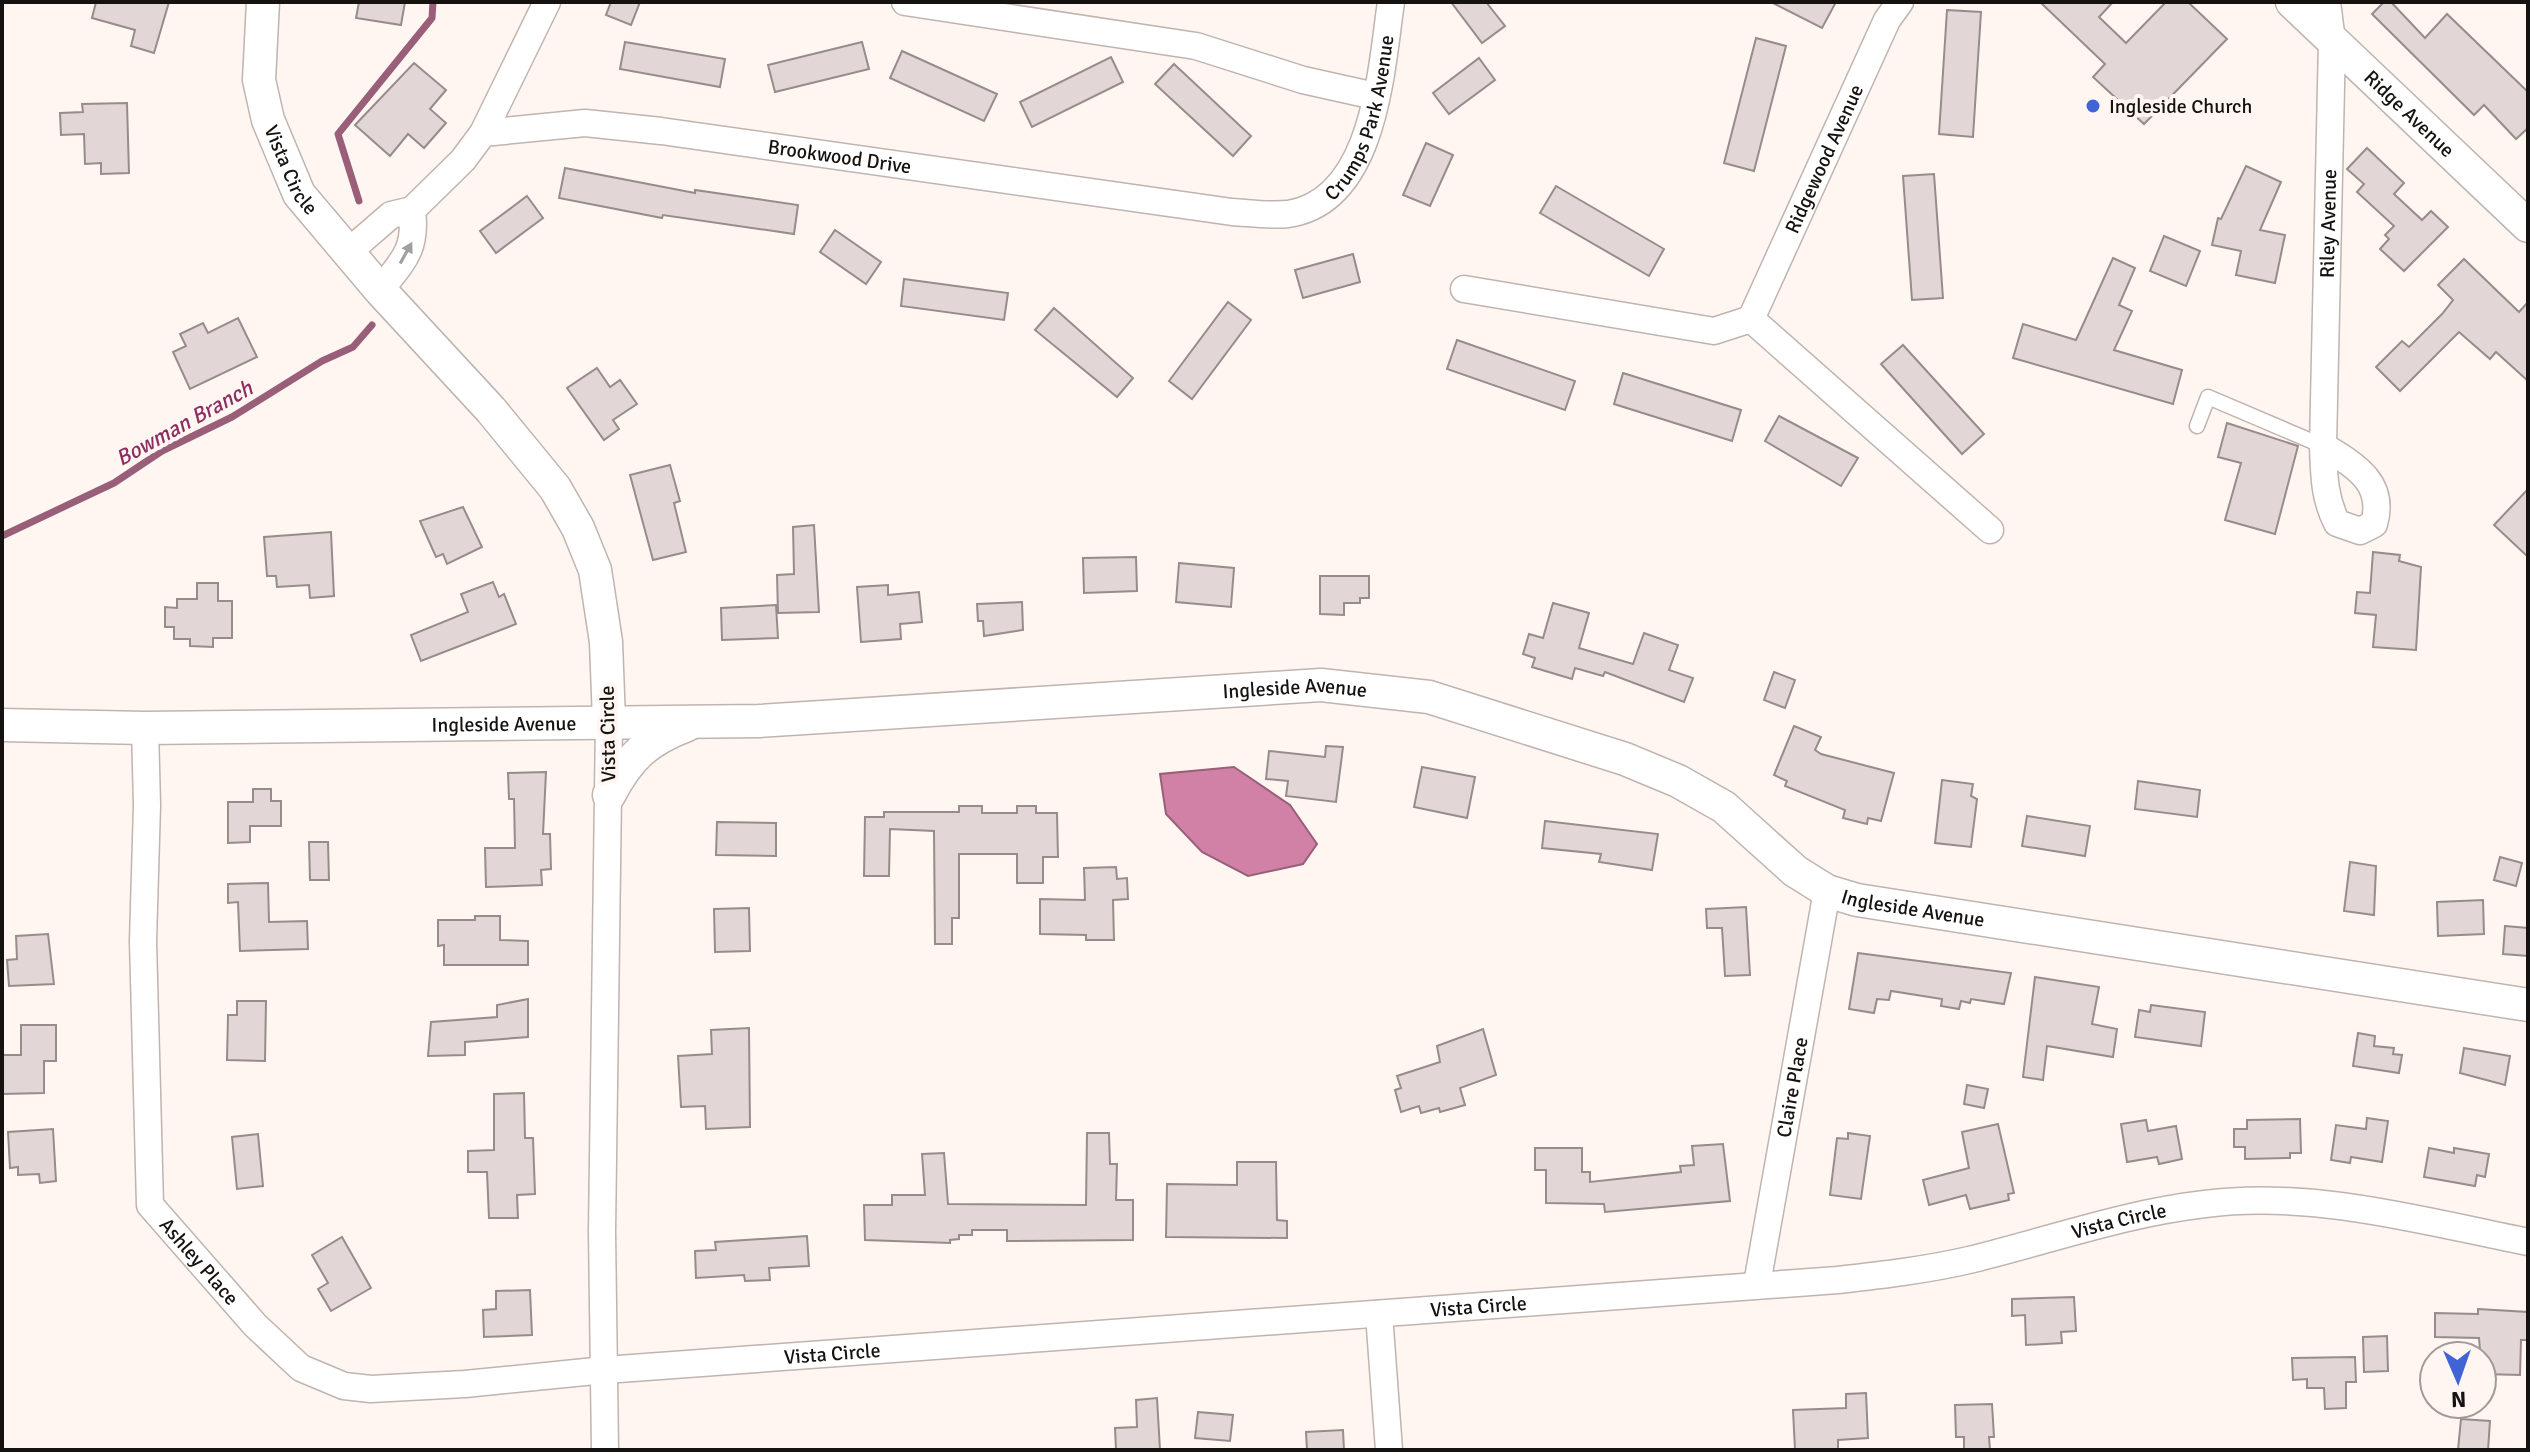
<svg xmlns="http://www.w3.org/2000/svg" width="2530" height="1452" viewBox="0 0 2530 1452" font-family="Signika,sans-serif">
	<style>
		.water { fill: #d180a6; stroke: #995f79; stroke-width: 2 }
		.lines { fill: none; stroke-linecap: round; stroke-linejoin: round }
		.stream { stroke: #995f79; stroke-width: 7 }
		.building { fill: #e3d6d6; stroke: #978c8b; stroke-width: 2 }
		.service-casing { stroke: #bfb4af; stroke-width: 17 }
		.minor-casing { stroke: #bfb4af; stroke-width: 29 }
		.tertiary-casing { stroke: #bfb4af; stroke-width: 35 }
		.service { stroke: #fff; stroke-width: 14 }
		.minor { stroke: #fff; stroke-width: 26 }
		.tertiary { stroke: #fff; stroke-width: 32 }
		.oneway { fill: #a1a09f }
		.poi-dot { fill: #4063d5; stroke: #fff6f2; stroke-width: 3 }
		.labels { text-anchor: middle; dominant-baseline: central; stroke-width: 8; stroke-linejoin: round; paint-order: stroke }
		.poi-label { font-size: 20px; fill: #151210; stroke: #fff6f2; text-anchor: start }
		.street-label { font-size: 20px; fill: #151210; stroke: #fff6f2 }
		.water-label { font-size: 22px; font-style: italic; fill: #8e2d61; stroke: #fff6f2 }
	</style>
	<rect width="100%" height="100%" fill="#fff6f2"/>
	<path class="water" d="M1234 767 1290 805 1317 844 1303 864 1248 876 1202 852 1166 814 1160 774Z"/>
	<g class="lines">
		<g class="stream">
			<path d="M359 201 338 134 432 18 433 2"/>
			<path d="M2 536 114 483 162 451 232 417 322 361 353 347 372 325"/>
		</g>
	</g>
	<g class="building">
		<path d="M96 2H169L154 53 131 46 135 30 92 18Z"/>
		<path d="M359 2H405L401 25 356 18Z"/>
		<path d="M611 2H640L631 25 606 15Z"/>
		<path d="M1451 2H1486L1505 26 1482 43Z"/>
		<path d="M1771 2H1836L1822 28Z"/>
		<path d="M2040 2H2113L2099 17 2126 43 2166 2H2188L2227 39 2144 124 2093 77 2105 64Z"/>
		<path d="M2384 2H2391L2425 38 2447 14 2528 92V128L2516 139 2484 105 2474 115 2372 14Z"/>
		<path d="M1947 10 1981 12 1973 137 1939 134Z"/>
		<path d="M1756 38 1786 46 1754 171 1724 163Z"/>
		<path d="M625 42 725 59 720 87 620 69Z"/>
		<path d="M862 42 869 69 775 92 768 65Z"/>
		<path d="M902 51 997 94 984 121 890 78Z"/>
		<path d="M1111 57 1123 82 1032 127 1020 102Z"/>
		<path d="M1479 58 1495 80 1449 114 1433 93Z"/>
		<path d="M414 63 446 90 430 109 446 123 424 148 408 134 390 156 355 125Z"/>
		<path d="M1174 64 1251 136 1233 156 1155 84Z"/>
		<path d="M127 103 129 173 101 174V163L85 164 84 134 61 135 60 113 83 112 82 104Z"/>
		<path d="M1426 143 1453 155 1430 206 1403 195Z"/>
		<path d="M2367 148 2404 183 2394 194 2422 220 2431 211 2448 227 2404 271 2380 249 2389 239 2385 235 2394 226 2357 192 2364 184 2347 169Z"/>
		<path d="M2246 166 2281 182 2260 230 2285 235 2275 283 2236 275 2241 251 2212 245 2218 218 2221 219Z"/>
		<path d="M565 168 695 193V190L798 205 794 234 663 215 662 218 559 198Z"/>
		<path d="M1934 174 1943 298 1912 300 1903 176Z"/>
		<path d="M1556 186 1664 249 1649 276 1540 213Z"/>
		<path d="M527 196 543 218 496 253 480 231Z"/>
		<path d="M835 230 881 262 866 284 820 252Z"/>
		<path d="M2164 236 2200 251 2186 286 2150 271Z"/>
		<path d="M1353 254 1360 282 1303 298 1295 270Z"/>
		<path d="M2113 258 2135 268 2119 305 2132 311 2114 350 2182 370 2173 404 2013 358 2023 324 2076 340Z"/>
		<path d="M2464 259 2519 312 2528 302V381L2496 352 2490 359 2459 332 2400 391 2376 367 2402 341 2409 347 2442 314 2453 300 2438 285Z"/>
		<path d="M904 279 1008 293 1004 320 901 306Z"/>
		<path d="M1228 302 1251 320 1192 399 1169 381Z"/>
		<path d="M1054 308 1133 378 1117 397 1035 330Z"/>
		<path d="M238 318 257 357 190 389 173 352 186 346 180 334 203 323 208 333Z"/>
		<path d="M1457 340 1575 381 1565 410 1447 369Z"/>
		<path d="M1903 345 1984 434 1962 454 1881 364Z"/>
		<path d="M597 368 610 387 620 380 637 404 613 420 619 429 604 440 567 388Z"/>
		<path d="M1623 373 1741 410 1732 441 1614 404Z"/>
		<path d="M1779 416 1858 458 1841 486 1765 441Z"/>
		<path d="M2227 423 2298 446 2275 534 2225 520 2241 463 2218 457Z"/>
		<path d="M670 465 680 501 674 503 686 552 653 560 630 475Z"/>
		<path d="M2528 489V557L2494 525Z"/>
		<path d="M463 507 482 547 447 564 443 554 436 557 420 521Z"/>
		<path d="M814 525 819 612 778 613 777 575 794 574 793 527Z"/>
		<path d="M331 532 334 596 310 598 309 585 277 587 276 576H267L264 537Z"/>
		<path d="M2373 552 2400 555 2399 561 2421 567 2416 650 2373 647 2376 615 2355 613 2357 592 2370 593Z"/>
		<path d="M1136 557 1137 591 1084 593 1083 558Z"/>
		<path d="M1179 563 1234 568 1231 607 1176 602Z"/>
		<path d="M1320 576H1369V598H1360V603H1344V615L1320 614Z"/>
		<path d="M493 582 499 597 504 594 516 624 421 661 411 635 468 612 461 594Z"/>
		<path d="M197 583H218V601H232V638H213V647L190 646V639H174V627H165V607L177 608V599H197Z"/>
		<path d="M888 585V595L919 592 922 622 900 624 901 639 861 642 857 587Z"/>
		<path d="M1022 602 1023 630 984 636 983 621H978L977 604Z"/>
		<path d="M1553 603 1589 613 1579 648 1633 664 1644 633 1678 645 1669 670 1693 678 1684 702 1605 672 1603 676 1575 668 1572 679 1532 667 1535 658 1523 654 1529 634 1543 638Z"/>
		<path d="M776 605 778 638 722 640 721 608Z"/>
		<path d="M1774 672 1795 680 1785 708 1764 700Z"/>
		<path d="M1794 726 1821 737 1815 750 1821 754 1894 773 1881 821 1868 818 1867 824 1843 818 1845 810 1785 786 1787 781 1774 775Z"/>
		<path d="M1326 746 1343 747 1336 802 1286 796 1288 781 1266 779 1269 751 1325 757Z"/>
		<path d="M1422 767 1475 777 1467 818 1414 807Z"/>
		<path d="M546 772 543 834H550L551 869 541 870 542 885 486 887 485 848H515L514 799H509L508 773Z"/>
		<path d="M1942 780 1973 784 1971 796 1977 799 1971 847 1935 843Z"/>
		<path d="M2138 781 2200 790 2197 817 2135 809Z"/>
		<path d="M253 789H271V801H281V826H250V842L228 843V802H253Z"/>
		<path d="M959 806H982V813H1017V806H1036V813H1057L1058 857H1043V883H1017V854H959V918H952V944H935L934 831 890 829 889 876H864L865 817H884V812H959Z"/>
		<path d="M2027 816 2090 826 2085 856 2022 846Z"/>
		<path d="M1545 821 1658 834 1652 870 1599 862 1601 854 1542 848Z"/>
		<path d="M717 822 776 823V856L716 855Z"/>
		<path d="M309 842H328L329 880H310Z"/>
		<path d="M2500 857 2522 863 2516 886 2494 880Z"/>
		<path d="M2350 862 2376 866 2374 915 2344 911Z"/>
		<path d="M1116 867 1117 879 1127 878 1128 899 1113 900 1114 940H1086V935L1040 934V899L1085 900 1084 868Z"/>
		<path d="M268 883 269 922 307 921 308 949 240 951 238 902 228 903V884Z"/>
		<path d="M2483 900 2484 934 2438 936 2437 902Z"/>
		<path d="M1746 907 1750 975 1725 976 1722 928H1707L1706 909Z"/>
		<path d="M749 908 750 951 715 952 714 909Z"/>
		<path d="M475 916H500V940L528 941V965H444V945L438 946V920H475Z"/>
		<path d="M2505 926 2528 928V956L2503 954Z"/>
		<path d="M48 934 54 984 9 986 7 960 17 959 16 936Z"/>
		<path d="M1858 953 2011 973 2004 1004 1971 999 1970 1003 1961 1001 1959 1009 1941 1006 1942 999 1891 991 1889 1000 1877 999 1874 1013 1849 1009Z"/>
		<path d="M2035 977 2099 987 2092 1024 2117 1029 2113 1057 2047 1046 2043 1080 2023 1077Z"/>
		<path d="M528 999V1037L465 1042V1055L428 1056 431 1022 497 1017V1005Z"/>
		<path d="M237 1001H266L265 1061 227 1060 228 1015H237Z"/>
		<path d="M2151 1005 2205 1012 2201 1046 2135 1037 2139 1010 2150 1012Z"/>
		<path d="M21 1025H56V1061H44V1093L2 1094V1055H21Z"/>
		<path d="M749 1028 750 1127 706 1129 705 1106 681 1107 678 1056 712 1054 711 1030Z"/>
		<path d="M1483 1029 1496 1075 1460 1088 1465 1105 1440 1112 1439 1108 1421 1113 1419 1106 1401 1112 1395 1090 1401 1088 1397 1076 1440 1062 1437 1046Z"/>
		<path d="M2358 1033 2375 1036 2374 1046 2394 1048 2393 1054 2402 1055 2399 1073 2353 1066Z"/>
		<path d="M2464 1048 2510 1056 2505 1085 2460 1073Z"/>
		<path d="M1967 1085 1988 1089 1984 1108 1964 1104Z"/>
		<path d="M524 1093 525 1138H533L535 1194 517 1195 518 1218H489L487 1172H468V1151L494 1150V1094Z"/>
		<path d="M2367 1118 2388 1121 2382 1162 2351 1157 2350 1163 2331 1160 2336 1125 2366 1129Z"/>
		<path d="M2300 1119 2301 1153H2290V1158L2245 1159V1147H2234V1129H2247V1120Z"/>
		<path d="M2146 1120 2148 1131 2176 1126 2182 1159 2159 1164 2157 1157 2127 1162 2121 1124Z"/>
		<path d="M1998 1124 2014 1193 2008 1194 2009 1200 1970 1209 1966 1195 1929 1205 1923 1180 1969 1168 1962 1132Z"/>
		<path d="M53 1129 56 1181 40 1183 39 1174 18 1175V1167L10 1168 8 1132Z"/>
		<path d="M1087 1133H1109L1110 1164H1117L1116 1200H1133V1240L1007 1241V1230H972V1235H959V1239L950 1240V1243L865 1240 864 1205H892V1195H925L922 1154 944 1153 948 1204 1086 1205Z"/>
		<path d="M1848 1133 1870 1136 1861 1199 1830 1195 1837 1138 1848 1139Z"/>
		<path d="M258 1134 263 1186 237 1189 232 1137Z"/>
		<path d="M1723 1144 1730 1201 1605 1212 1604 1204 1546 1203V1170H1535V1148H1582V1172H1590V1182L1681 1172 1680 1166 1694 1165 1692 1146Z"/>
		<path d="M2429 1148 2454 1153V1148L2489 1154 2485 1177 2477 1175 2475 1186 2424 1177Z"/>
		<path d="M1237 1162H1276L1277 1220 1287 1221V1238L1166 1237 1167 1184 1237 1185Z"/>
		<path d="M807 1236 809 1266 769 1268 770 1280 745 1281 744 1275 696 1278 695 1251 716 1250 715 1242Z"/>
		<path d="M342 1237 371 1288 331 1311 318 1289 328 1283 312 1255Z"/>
		<path d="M530 1290 532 1335 484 1337 483 1310 496 1309V1291Z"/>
		<path d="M2074 1297 2076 1331 2061 1332 2062 1343 2026 1345 2025 1315 2012 1316V1299Z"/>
		<path d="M2478 1309 2528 1312V1340H2521L2520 1375 2482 1374 2479 1338 2435 1337V1313L2478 1314Z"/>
		<path d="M2387 1336 2388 1371 2364 1372 2363 1337Z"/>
		<path d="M2355 1357 2356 1382H2346V1408L2325 1409 2324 1388H2307V1379L2293 1380 2292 1358Z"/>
		<path d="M1866 1393 1868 1438 1838 1440V1450H1795L1793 1410 1846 1408V1394Z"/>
		<path d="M1157 1398 1160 1450H1116L1115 1428 1137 1427 1136 1400Z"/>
		<path d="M1992 1404 1994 1437H1989L1990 1450H1964V1437H1956L1955 1405Z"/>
		<path d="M1198 1412 1233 1415 1230 1441 1195 1438Z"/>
		<path d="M2461 1419 2490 1421 2488 1450H2458Z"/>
		<path d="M1343 1430 1344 1450H1307L1306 1432Z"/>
	</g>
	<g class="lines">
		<defs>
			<path id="service" d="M2197 426 2208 397 2323 446"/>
			<g id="minor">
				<path d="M905 2 1196 46 1303 80 1375 96"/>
				<path d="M483 133 547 2"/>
				<path id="s1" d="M347 253 391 215 412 210 463 160 483 133 585 123 661 131 1232 212C1250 213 1270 216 1288 214 1375 201 1381 70 1391 2"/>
				<path d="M1464 289 1714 331 1751 319 1990 530"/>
				<path d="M380 290C403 261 417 250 412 210"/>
				<path id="s2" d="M1751 319 1887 20 1900 2"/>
				<path id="s3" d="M2323 446C2354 465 2386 482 2374 524L2360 531 2337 523C2324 498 2324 474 2323 446L2332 41 2327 2"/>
				<path id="s4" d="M145 728 147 805 143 941 150 1205 255 1325 301 1368 344 1386 371 1389 465 1384 605 1370 1838 1280C1882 1275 1926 1270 1969 1260 2047 1241 2125 1213 2205 1204 2312 1190 2423 1221 2528 1242"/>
				<path id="s5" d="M1757 1284 1827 891"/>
				<path d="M1379 1314 1389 1450"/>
				<path d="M605 1450 602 1232 609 721"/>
			</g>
			<g id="tertiary">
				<path id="s6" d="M263 2 259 80 268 120 299 194 380 290 491 410 555 488 578 528 595 570 606 642 609 721"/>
				<path id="s7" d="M2292 2 2528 226"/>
				<path id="s8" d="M2 725 145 728 759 721 1321 685 1429 697 1625 759 1678 781 1724 807 1795 871 1827 891 1857 900 2528 1005"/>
				<path d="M609 795C629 757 647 740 687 725"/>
			</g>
		</defs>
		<use href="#service" class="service-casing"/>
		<use href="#minor" class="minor-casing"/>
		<use href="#tertiary" class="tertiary-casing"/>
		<use href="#service" class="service"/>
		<use href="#minor" class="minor"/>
		<use href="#tertiary" class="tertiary"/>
	</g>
	<defs><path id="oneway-solid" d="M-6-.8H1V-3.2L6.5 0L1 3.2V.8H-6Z" transform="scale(2)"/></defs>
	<use class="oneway" href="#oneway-solid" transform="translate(406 253) rotate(-61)"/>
	<circle class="poi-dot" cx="2093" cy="106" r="8"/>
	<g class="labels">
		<g class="poi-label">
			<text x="2109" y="106">Ingleside Church</text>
		</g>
		<g class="street-label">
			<text stroke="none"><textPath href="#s1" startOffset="1128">Crumps Park Avenue</textPath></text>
			<text stroke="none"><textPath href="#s7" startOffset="162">Ridge Avenue</textPath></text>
			<text stroke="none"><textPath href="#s1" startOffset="544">Brookwood Drive</textPath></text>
			<text stroke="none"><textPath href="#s2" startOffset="176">Ridgewood Avenue</textPath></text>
			<text stroke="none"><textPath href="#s6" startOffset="174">Vista Circle</textPath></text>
			<text stroke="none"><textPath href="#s3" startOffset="444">Riley Avenue</textPath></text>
			<text stroke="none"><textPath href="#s8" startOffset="1294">Ingleside Avenue</textPath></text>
			<text stroke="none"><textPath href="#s8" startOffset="502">Ingleside Avenue</textPath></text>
			<text transform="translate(608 734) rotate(-91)">Vista Circle</text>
			<text stroke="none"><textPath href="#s8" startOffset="1966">Ingleside Avenue</textPath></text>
			<text stroke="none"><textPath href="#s5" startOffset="200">Claire Place</textPath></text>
			<text stroke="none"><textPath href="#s4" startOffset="2532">Vista Circle</textPath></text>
			<text stroke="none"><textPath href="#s4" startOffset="552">Ashley Place</textPath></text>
			<text stroke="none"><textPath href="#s4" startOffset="1884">Vista Circle</textPath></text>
			<text stroke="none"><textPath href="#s4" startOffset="1236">Vista Circle</textPath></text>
		</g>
		<g class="water-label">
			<text transform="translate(184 423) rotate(-29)">Bowman Branch</text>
		</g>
	</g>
	<rect width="2530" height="1452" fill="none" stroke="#151210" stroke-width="8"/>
	<g transform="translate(2458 1380) rotate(178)"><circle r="38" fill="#fff6f2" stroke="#a19b98" stroke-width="2"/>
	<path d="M0-6L14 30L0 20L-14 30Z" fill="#4063d5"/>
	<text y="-12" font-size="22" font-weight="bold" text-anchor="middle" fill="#151210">N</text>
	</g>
</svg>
